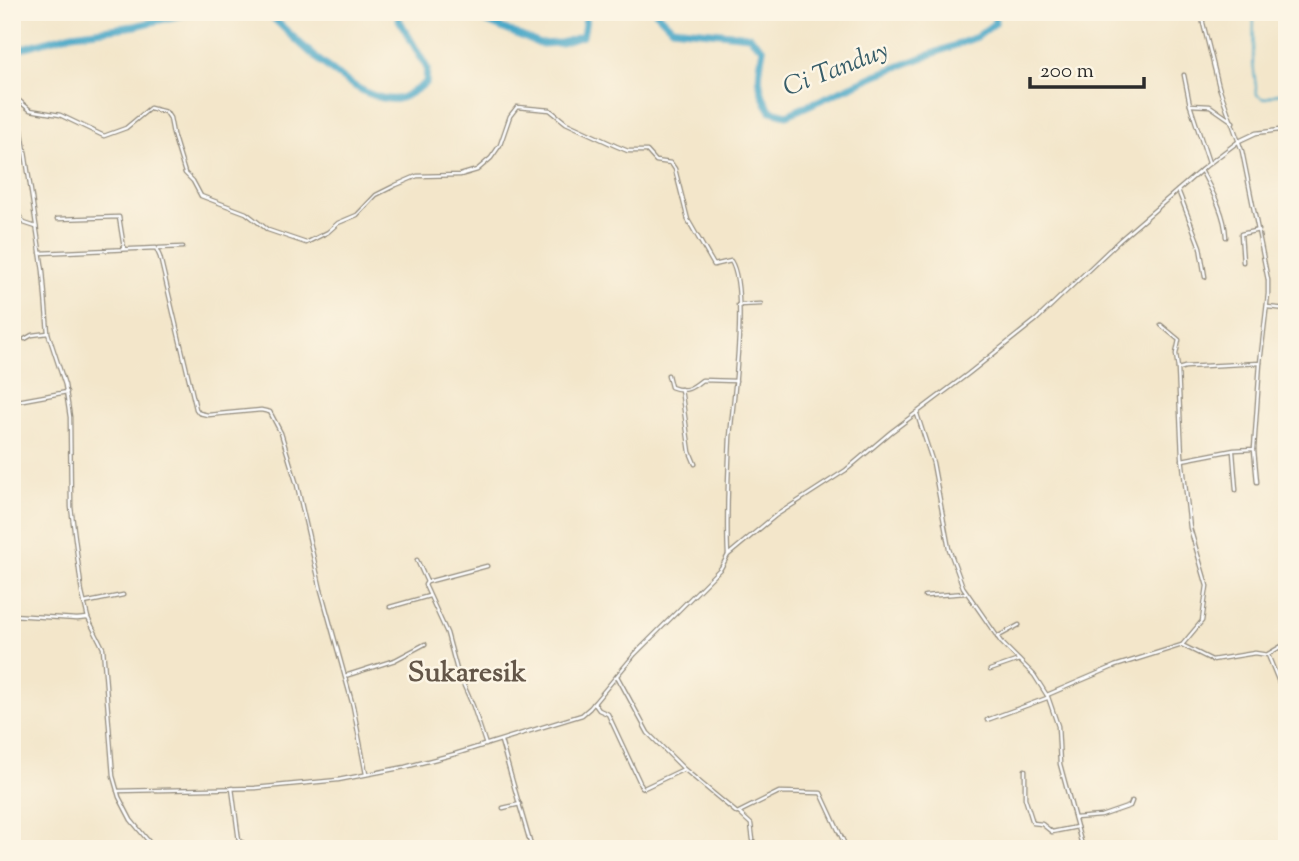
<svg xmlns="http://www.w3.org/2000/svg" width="1299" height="861" viewBox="0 0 1299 861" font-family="'Sorts Mill Goudy',serif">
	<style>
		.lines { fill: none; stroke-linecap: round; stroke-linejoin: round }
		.stream { stroke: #48a7c7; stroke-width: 2 }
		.river { stroke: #48a7c7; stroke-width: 7 }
		.street-casing { stroke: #8f887a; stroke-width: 5 }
		.street { stroke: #fff; stroke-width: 2.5 }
		.labels { text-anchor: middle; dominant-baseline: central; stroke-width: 5; stroke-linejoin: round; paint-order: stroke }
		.water-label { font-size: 26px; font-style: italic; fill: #375d69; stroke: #fcf5e5 }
		.quarter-label { font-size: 28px; font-weight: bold; fill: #645749; stroke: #fcf5e5 }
	</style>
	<rect width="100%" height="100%" fill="#fcf5e5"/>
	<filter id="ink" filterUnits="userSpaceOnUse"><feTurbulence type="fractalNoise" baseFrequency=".0143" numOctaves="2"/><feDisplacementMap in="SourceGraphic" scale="14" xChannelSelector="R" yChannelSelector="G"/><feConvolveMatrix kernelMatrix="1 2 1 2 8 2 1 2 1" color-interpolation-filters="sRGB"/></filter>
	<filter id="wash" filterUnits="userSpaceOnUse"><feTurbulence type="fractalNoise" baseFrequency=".00686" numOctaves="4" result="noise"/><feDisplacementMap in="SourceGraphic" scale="28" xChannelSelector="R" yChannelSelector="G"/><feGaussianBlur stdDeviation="1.57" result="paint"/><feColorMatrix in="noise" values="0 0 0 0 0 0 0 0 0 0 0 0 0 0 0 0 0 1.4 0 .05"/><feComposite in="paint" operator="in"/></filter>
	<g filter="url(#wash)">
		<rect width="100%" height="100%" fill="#f3e6ca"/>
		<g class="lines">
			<path class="stream" d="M1254 12 1253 63 1257 95 1264 99 1287 90"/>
			<g class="river">
				<path d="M267 12C295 38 357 104 397 99 406 98 418 88 426 83L427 68 398 18 402 12"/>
				<path d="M464 12 540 44 561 43 583 36 587 12"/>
				<path d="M656 12 672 28 749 36 763 49C758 74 756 89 771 111L787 115 876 75 977 37 995 23V12"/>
				<path d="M12 51 72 34 135 26 194 12"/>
			</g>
		</g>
	</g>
	<g filter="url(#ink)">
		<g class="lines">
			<defs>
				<g id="street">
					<path d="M12 65 43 271 48 333 65 385 70 417 71 507 82 593 88 618 103 648 113 776 119 797 131 820 155 849"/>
					<path d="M1184 75 1190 105 1209 163"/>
					<path d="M17 99 30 110 60 115 104 136 126 128 150 108 166 112 170 118 173 134 185 173 193 181 201 196 246 213 268 230 306 243 328 232 338 223 357 215 376 195 396 185 417 176 460 175 477 170 491 158 500 145 510 116 517 107 550 110 566 123 616 146 628 151H647L656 161 671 163 675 169 688 220 714 265 731 261C749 290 733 400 730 437 728 476 726 516 728 555"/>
					<path d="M1190 105 1210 106 1233 122"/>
					<path d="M1201 170C1212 191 1225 213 1226 237"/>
					<path d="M1178 190 1200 247 1205 277"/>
					<path d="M12 206 24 223 36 227"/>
					<path d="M57 219 119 217 124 248"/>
					<path d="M159 248 183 247"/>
					<path d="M40 253 156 248 160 257 196 409 199 413 208 415 261 410 270 412 281 433 297 485 321 590 353 706 366 774"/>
					<path d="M1243 262 1241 234 1259 230"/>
					<path d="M738 305 761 304"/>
					<path d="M1267 307 1287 309"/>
					<path d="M1161 325 1179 340 1176 354 1178 369"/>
					<path d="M25 339 32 335 48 333"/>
					<path d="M668 375 671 387C686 393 692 388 702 380L736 381"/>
					<path d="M681 389 690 452 695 464"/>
					<path d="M12 402 67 392"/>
					<path d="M917 414 933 463 949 549 963 587 1001 642 1034 675 1048 697 1058 726 1060 764 1083 849"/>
					<path d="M1254 450 1257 482"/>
					<path d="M1233 452 1236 490"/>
					<path d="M1182 460 1234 450 1254 449 1260 363"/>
					<path d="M417 560 427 582"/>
					<path d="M925 596 967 593"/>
					<path d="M84 603 123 595"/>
					<path d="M390 607 429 596"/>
					<path d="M12 615 77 619 88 618"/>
					<path d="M997 637 1019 625"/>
					<path d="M1182 645 1212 660 1255 653 1268 655 1281 687"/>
					<path d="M1268 654 1287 643"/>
					<path d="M990 670 1019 660"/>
					<path d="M345 676 395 660 425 644"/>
					<path d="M617 676 648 733 684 769 737 813 779 792 821 793 847 849"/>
					<path d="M1047 695 1115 666 1182 645 1202 621 1207 586 1190 528 1182 456 1178 369 1185 367 1260 363 1268 294V280L1242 151 1219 87 1203 23 1202 12"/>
					<path d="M594 703 599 710 608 714 642 787 644 788 684 769"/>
					<path d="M987 720 1047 698"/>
					<path d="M501 741 532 849"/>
					<path d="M486 745 473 706 457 670 447 633 425 585 427 582 487 566"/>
					<path d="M1025 770V798L1033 823 1042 824 1052 832 1077 827"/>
					<path d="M232 788 239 841 257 849"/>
					<path d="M117 791 255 788 338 780 405 767 455 754 582 715 590 708 635 654 721 568 728 555 775 516 846 470 891 432 968 374 1036 320 1120 240 1206 166 1239 141 1256 133 1287 129"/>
					<path d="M503 808 520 804"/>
					<path d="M739 813 751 824 753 840"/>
					<path d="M1075 818 1101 816 1130 806 1132 801"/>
					<path d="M213 849 240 843"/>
				</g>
			</defs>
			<use href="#street" class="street-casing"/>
			<use href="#street" class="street"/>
		</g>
	</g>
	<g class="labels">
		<g class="water-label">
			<text transform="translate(836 70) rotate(-21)">Ci Tanduy</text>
		</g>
		<g class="quarter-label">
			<text x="467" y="674">Sukaresik</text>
		</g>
	</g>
	<rect width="1299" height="861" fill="none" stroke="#fcf5e5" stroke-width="42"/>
	<path d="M1030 77v10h114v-10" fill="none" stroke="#2b2b2b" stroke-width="3.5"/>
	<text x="1040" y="77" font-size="21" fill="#2b2b2b" stroke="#fcf5e5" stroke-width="5" paint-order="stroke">200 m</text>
</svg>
